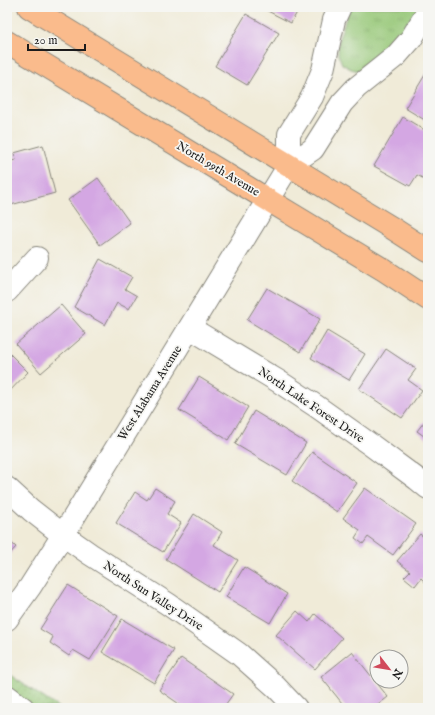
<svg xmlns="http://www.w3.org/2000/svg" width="435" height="715" viewBox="0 0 435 715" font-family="'IM FELL English',serif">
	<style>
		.grass { fill: url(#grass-dots); stroke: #5a724a }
		.park { fill: url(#park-tufts); stroke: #5a724a }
		.building { fill: #d4a7e3 }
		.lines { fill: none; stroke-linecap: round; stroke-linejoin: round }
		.minor-casing { stroke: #86847a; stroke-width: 24 }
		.major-casing { stroke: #86847a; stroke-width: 24 }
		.minor { stroke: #fff; stroke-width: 22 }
		.major { stroke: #fabb8c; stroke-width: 22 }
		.labels { text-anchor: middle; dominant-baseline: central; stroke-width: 3.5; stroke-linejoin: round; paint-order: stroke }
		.street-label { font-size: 12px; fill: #1c1c1c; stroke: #f6f6f2 }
	</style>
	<defs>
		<pattern id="grass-dots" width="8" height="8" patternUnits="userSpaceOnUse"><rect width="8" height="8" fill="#97c878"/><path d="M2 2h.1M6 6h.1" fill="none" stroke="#82ab67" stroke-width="1.8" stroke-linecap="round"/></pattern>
		<pattern id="park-tufts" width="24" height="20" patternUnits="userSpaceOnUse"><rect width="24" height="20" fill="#97c878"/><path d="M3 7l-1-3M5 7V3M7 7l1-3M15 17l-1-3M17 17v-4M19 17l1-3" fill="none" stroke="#82ab67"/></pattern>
	</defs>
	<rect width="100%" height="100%" fill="#f6f6f2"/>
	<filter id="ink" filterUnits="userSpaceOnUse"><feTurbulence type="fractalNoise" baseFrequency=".025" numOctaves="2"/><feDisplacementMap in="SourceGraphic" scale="8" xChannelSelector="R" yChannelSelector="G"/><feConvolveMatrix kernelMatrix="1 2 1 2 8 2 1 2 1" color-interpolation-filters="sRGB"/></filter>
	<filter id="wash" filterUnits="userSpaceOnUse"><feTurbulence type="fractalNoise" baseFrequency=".012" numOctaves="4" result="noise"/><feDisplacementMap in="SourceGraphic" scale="16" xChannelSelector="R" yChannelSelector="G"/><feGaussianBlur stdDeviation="0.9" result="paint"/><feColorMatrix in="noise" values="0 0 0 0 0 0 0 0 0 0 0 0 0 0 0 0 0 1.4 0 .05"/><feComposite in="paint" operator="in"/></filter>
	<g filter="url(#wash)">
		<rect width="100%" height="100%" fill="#f0ebd8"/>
		<path class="grass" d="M7 673 59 708H7Z"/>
		<path class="park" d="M350 7H419L399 40 369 67 359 71 351 69 342 64 338 54 339 38Z"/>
		<g id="blocks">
			<g class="building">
				<path d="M260 7H300L291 23Z"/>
				<path d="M246 14 279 33 247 85 215 66Z"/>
				<path d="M428 70V122L405 108Z"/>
				<path d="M403 117 428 132V181L417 175 410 186 374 166Z"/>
				<path d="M43 145 55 193 7 206V162L16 160 14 153Z"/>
				<path d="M98 178 130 223 100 245 68 200Z"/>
				<path d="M100 259 132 277 125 289 137 296 129 309 117 303 105 325 74 307Z"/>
				<path d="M267 288 320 319 300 352 247 320Z"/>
				<path d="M61 305 86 334 41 373 16 344Z"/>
				<path d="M327 331 365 354 349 380 311 358Z"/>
				<path d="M386 349 416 369 408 380 422 390 402 418 359 389Z"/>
				<path d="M7 351 28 372 7 394Z"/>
				<path d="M199 377 248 407 228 440 179 410Z"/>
				<path d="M254 411 306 443 287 475 235 444Z"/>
				<path d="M428 417V439L417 431Z"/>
				<path d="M312 452 357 483 337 512 292 481Z"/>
				<path d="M155 488 175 501 167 514 181 523 163 552 116 523 135 492 147 500Z"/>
				<path d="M365 488 416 524 393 555 368 537 363 544 355 538 360 530 343 518Z"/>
				<path d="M194 514 222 532 214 545 238 560 218 592 166 559Z"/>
				<path d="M420 534 428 541V585L421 578 415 586 404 577 410 571 397 561Z"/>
				<path d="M7 539 16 547 7 557Z"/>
				<path d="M244 567 287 594 270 623 226 597Z"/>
				<path d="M68 585 118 616 90 660 73 650 69 656 50 643 53 637 40 629Z"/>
				<path d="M297 611 309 622 315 614 342 638 315 669 276 635Z"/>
				<path d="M122 619 174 650 154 683 102 652Z"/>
				<path d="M352 652 388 697 374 708H346L321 677Z"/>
				<path d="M181 658 233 694 223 708H185L159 690Z"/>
			</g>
		</g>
	</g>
	<g filter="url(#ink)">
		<use href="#blocks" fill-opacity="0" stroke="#86847a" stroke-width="1"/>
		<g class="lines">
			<defs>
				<g id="minor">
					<path d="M289 165V134L312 97 323 70 334 20 340 7"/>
					<path d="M7 291 37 258"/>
					<path d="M190 328 278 381 316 406 371 445 417 479 428 488"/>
					<path d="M7 488 31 510 63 535 90 554 168 604 239 654 276 687 296 708"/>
					<path d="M7 619 30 587 63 535 289 165 313 149 342 103 356 88 396 56 411 39 428 11"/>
					<path d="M7 696 23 708"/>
				</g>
				<g id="major">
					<path d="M29 7 392 228 428 251"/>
					<path d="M7 42 293 215 384 270 428 299"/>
				</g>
			</defs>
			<use href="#minor" class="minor-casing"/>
			<use href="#major" class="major-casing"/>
			<use href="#minor" class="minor"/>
			<use href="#major" class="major"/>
		</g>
	</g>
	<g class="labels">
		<g class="street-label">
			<text transform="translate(218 169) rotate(31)">North 99th Avenue</text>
			<text transform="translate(150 393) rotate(-58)">West Alabama Avenue</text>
			<text transform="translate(311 405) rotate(34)">North Lake Forest Drive</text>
			<text transform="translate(153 596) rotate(33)">North Sun Valley Drive</text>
		</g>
	</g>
	<rect width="435" height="715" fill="none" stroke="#f6f6f2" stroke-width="24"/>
	<g transform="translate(389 669) rotate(121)"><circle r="19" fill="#f6f6f2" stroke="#9f9f9c"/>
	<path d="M0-3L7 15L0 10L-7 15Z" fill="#d1495b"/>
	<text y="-6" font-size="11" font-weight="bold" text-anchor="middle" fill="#1c1c1c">N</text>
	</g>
	<path d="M28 44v6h57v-6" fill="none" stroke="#1c1c1c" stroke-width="2"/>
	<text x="34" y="44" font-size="12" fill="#1c1c1c" stroke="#f6f6f2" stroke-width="3" paint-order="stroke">20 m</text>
</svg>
